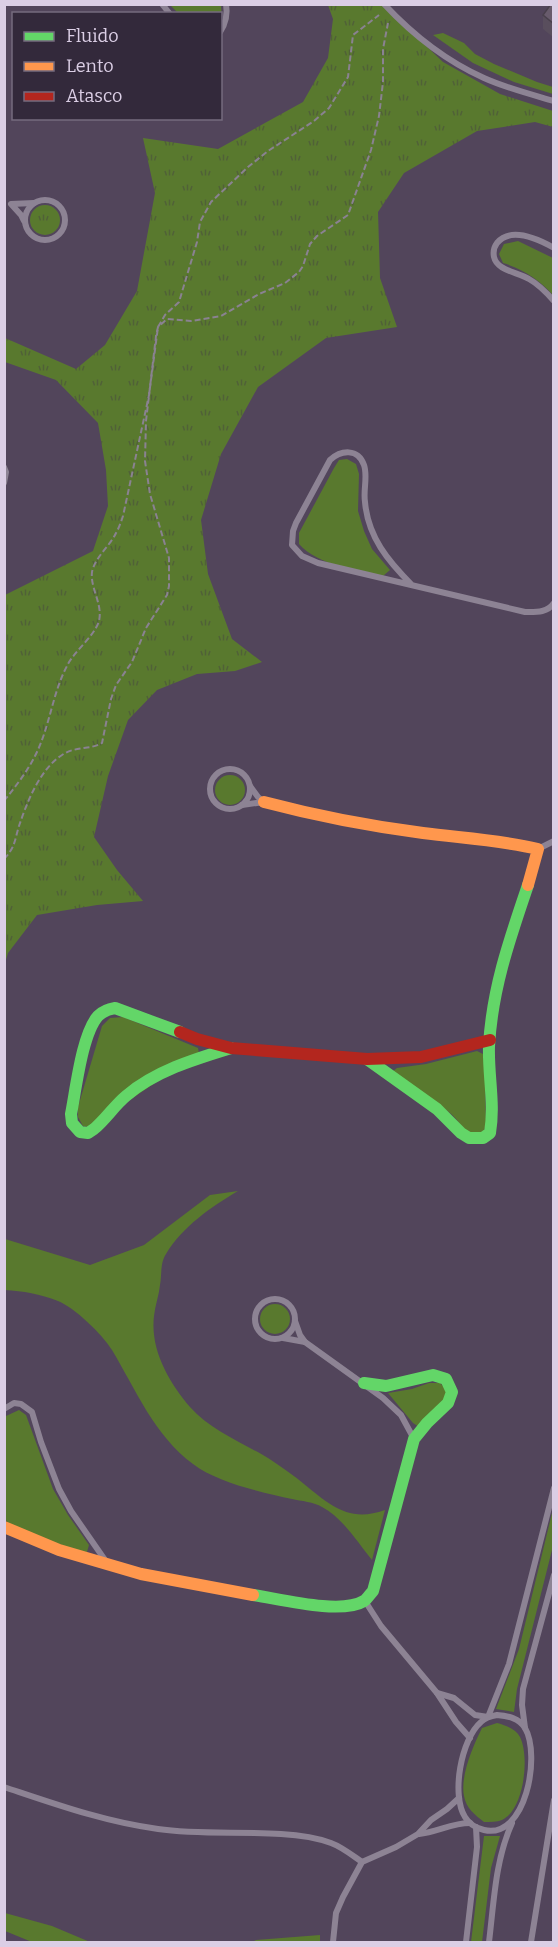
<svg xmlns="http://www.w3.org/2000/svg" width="558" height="1947" viewBox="0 0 558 1947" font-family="Bitter,serif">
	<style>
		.grass { fill: #59792e }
		.park { fill: url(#park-tufts) }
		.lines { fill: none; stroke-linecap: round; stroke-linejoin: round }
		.path { stroke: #8a8291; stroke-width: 2; stroke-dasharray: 6 3; stroke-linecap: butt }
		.street { stroke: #8d8394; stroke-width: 6 }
		.fast { stroke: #63d668; stroke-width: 12 }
		.slow { stroke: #ff974d; stroke-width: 12 }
		.jam { stroke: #b3261e; stroke-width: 12 }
		.wall { fill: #594e5d }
		.building { fill: #685b6c; stroke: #49404c; stroke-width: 1.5 }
	</style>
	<defs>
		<pattern id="park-tufts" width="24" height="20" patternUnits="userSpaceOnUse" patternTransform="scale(1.5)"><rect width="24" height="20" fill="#59792e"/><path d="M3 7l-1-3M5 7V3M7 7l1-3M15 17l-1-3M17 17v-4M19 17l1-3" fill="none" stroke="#506137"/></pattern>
	</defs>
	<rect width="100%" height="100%" fill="#52455b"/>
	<g class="grass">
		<path d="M170 5H221L222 20 221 21 220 14 178 13Z"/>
		<path d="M443 33 464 43 475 54 494 64 537 82 553 87V94L514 82 473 63 433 35Z"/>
		<path d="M518 241 553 258V295C540 280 523 269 503 263L499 254 504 244Z"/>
		<path d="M347 459 356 464 359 474 358 511 364 531 372 549 390 570 383 576C355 569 319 566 299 544V533L334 468 339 460Z"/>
		<circle cx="230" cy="790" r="15"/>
		<path d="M123 1017 198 1048 199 1053 90 1127 83 1126 78 1117V1107L102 1026 110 1018Z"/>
		<path d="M477 1051 483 1054 486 1062 485 1089 486 1123 484 1131 479 1135C465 1135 460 1121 450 1113 433 1098 412 1085 392 1072L397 1068 426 1064Z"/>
		<path d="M238 1191C211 1207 182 1227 166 1254 160 1263 162 1274 160 1285 159 1295 155 1306 154 1316 150 1350 169 1382 190 1407 212 1432 247 1444 274 1462 284 1469 295 1476 304 1484 330 1505 349 1523 385 1510L372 1560C358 1543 343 1518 322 1507 314 1502 301 1501 292 1499 263 1493 216 1482 193 1464 154 1435 136 1390 112 1350 102 1334 75 1308 58 1301 40 1294 23 1291 5 1290V1239L90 1265 144 1245 210 1195Z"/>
		<circle cx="275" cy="1319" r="15"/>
		<path d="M429 1383H440L446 1389 447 1398 419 1427 413 1423 388 1393 412 1389Z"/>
		<path d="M19 1410 26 1415 53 1489 68 1515 89 1545 87 1552 75 1550 10 1526 5 1519V1421L6 1416Z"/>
		<path d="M553 1509V1546L517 1689 514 1712 496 1709 519 1649Z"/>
		<path d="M497 1723C505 1725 516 1729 520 1737 530 1757 524 1810 502 1820 497 1822 490 1822 484 1822 475 1815 466 1808 464 1796 460 1776 473 1746 482 1728Z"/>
		<path d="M484 1836H500L491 1868 482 1942H471Z"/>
		<path d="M5 1913 52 1926 90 1942H32L5 1931Z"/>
		<path d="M320 1935V1942H252L256 1940Z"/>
	</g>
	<g class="park">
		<path d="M328 5H383L443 62 500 94 553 111V127L535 122 477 131 404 173 378 212 380 278 397 327 326 338 258 387 221 454 201 520 208 574 232 639 262 662 235 671 197 674 157 690 128 720 108 776 94 837 117 870 143 901 97 905 37 915 8 953 5 963 4 857 10 853 5 856V595L93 551 108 506 106 470 98 423 56 380 5 362V338L76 369 105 345 137 291 155 193 143 138 218 149 303 102 328 58 333 19Z"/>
		<circle cx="45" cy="220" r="15"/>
	</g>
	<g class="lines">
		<g class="path">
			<path d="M4 801C15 787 27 772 35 756 50 727 52 694 67 666 74 651 94 637 99 621 103 604 90 588 92 572 95 557 110 546 116 533 119 528 121 522 123 516L149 395 158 327 165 315 179 302 197 242 200 222 211 202 248 167 268 151 314 121 329 108 348 77 353 35 379 15"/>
			<path d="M4 859C15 848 15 839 19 826 27 802 40 769 62 755 75 746 90 750 102 743L111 699 116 685 132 662 146 628 167 595 169 586V558L150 494 145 461 146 421 156 336 158 327 167 319 191 321 221 316 259 294 285 283 299 272 303 266 310 244 317 236 348 215 371 150 379 116 383 82V49L388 23"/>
		</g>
		<g class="street">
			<path d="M162 4 170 14"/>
			<path d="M384 4C412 34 446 61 484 78 506 88 530 94 554 101"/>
			<path d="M220 32C226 23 228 15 226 4"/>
			<circle cx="45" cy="220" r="20"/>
			<path d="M24 221 21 215 11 204 34 203"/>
			<path d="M554 248C538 239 511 226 497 243 494 247 493 252 494 257 497 271 518 272 529 279 538 284 546 292 554 301"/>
			<path d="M4 467 6 472 4 483"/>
			<path d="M412 585C388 561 368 537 365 502 363 490 368 476 364 465 358 448 341 450 330 460L296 523 293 531 292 545 302 556 318 563 525 612C536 612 547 613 554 603"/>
			<circle cx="230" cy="789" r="20"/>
			<path d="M242 805 264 802 258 797 250 786"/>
			<path d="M538 849 554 841"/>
			<circle cx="275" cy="1319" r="20"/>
			<path d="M283 1338 305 1342 300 1335 295 1321"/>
			<path d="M305 1342 383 1398 401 1415 414 1439"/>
			<path d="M4 1409 14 1403 21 1404 32 1412 41 1442 59 1489 71 1511 105 1560"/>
			<path d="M365 1601 381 1626 437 1693 456 1722 470 1738"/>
			<path d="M437 1693 454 1698 475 1715 488 1717 509 1664 554 1488"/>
			<path d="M497 1715C508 1716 519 1718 525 1728 541 1755 526 1840 484 1830 476 1828 469 1824 465 1817 451 1795 461 1739 481 1722 485 1718 491 1716 497 1715Z"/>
			<path d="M525 1728 522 1705 523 1689 554 1575"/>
			<path d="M4 1787C55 1804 105 1822 158 1829 199 1835 241 1831 281 1834 298 1835 315 1837 331 1843 342 1847 352 1855 362 1862"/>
			<path d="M419 1834C437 1832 452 1823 470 1823"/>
			<path d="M333 1942 336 1913 343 1897 362 1862 396 1847 418 1834 431 1820 447 1809 459 1798"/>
			<path d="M466 1942 477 1847 476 1827"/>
			<path d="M489 1942C494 1902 495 1861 512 1823"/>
			<path d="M531 1942 554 1800"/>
		</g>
		<g class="fast">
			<path d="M180 1032 115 1008C109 1009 103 1011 98 1016 82 1034 76 1089 71 1114L72 1123 80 1132 88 1133 94 1129C106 1119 114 1106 126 1096 155 1071 195 1059 231 1048"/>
			<path d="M367 1059 437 1109 461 1133 469 1138H483L490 1133C495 1104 488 1075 489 1046 492 989 510 938 528 885"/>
			<path d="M253 1595C280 1599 341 1615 364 1601 367 1599 370 1594 373 1591L414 1439 427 1423 448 1403 452 1392 446 1379 433 1375 386 1386 364 1383"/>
		</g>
		<g class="slow">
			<path d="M264 802C317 816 369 826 423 833 461 838 501 840 538 849L528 885"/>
			<path d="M4 1527 59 1550 141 1574 253 1595"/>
		</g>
		<path class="jam" d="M180 1032 197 1039 231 1048 367 1059 421 1057 490 1040"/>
	</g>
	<path class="wall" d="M554 4V38L543 29V15Z"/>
	<path class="building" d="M551 4H554V24L543 15Z"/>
	<rect width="558" height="1947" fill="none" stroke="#dbcee5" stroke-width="12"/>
	<rect x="12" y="12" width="210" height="108" fill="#33293b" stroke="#766b7f" stroke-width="1.5"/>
	<rect x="24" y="32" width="30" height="9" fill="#63d668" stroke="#766b7f" stroke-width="1.5"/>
	<text x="66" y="42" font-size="18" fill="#dbcee5">Fluido</text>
	<rect x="24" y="62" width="30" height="9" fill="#ff974d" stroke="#766b7f" stroke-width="1.5"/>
	<text x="66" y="72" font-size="18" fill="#dbcee5">Lento</text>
	<rect x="24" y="92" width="30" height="9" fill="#b3261e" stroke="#766b7f" stroke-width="1.5"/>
	<text x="66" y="102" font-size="18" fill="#dbcee5">Atasco</text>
</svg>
